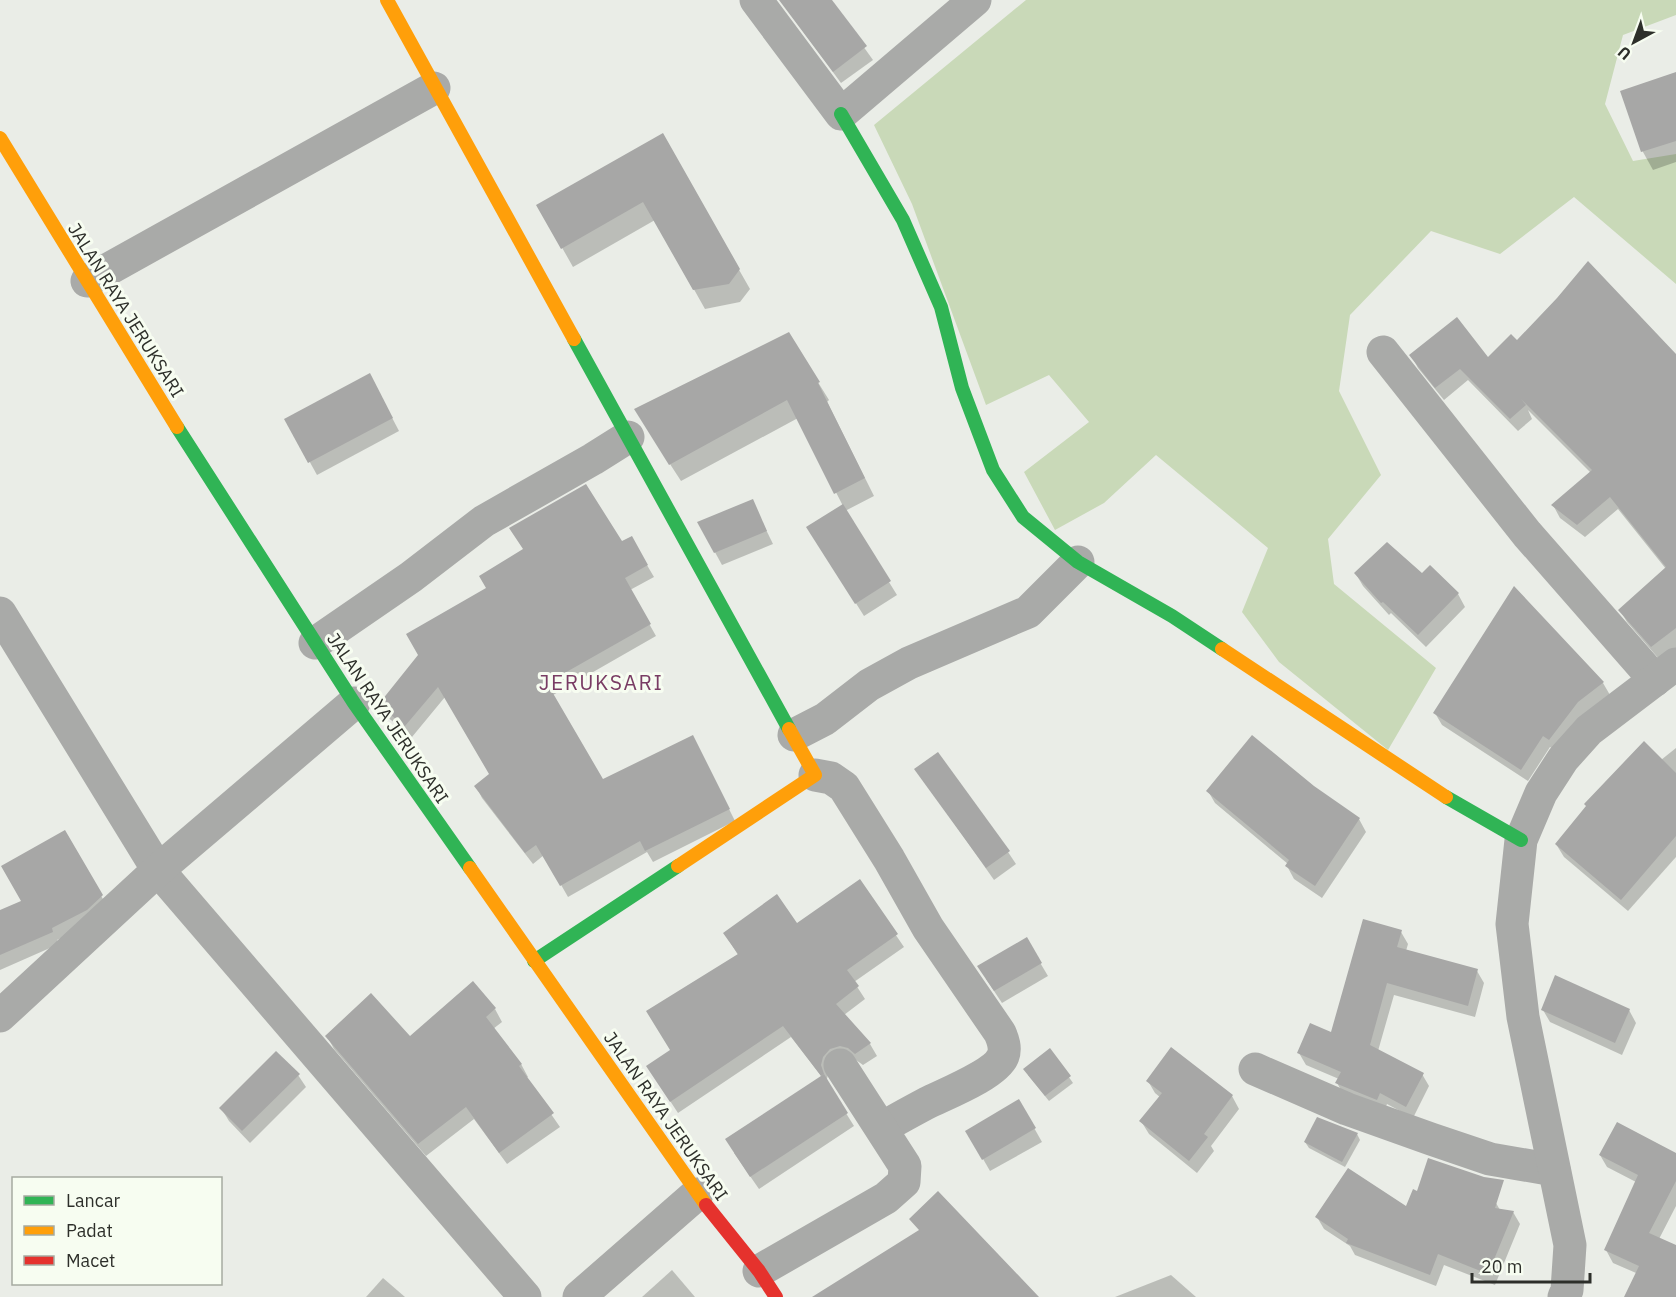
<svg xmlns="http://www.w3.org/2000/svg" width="1676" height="1297" viewBox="0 0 1676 1297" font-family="'IBM Plex Sans',sans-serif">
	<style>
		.green { fill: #c9d9b8 }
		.shadow { fill: #0003 }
		.building { fill: #a7a7a6 }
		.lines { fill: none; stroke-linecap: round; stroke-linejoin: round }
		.street { stroke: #a9aaa8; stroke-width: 33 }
		.fast { stroke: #30b455; stroke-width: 14 }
		.slow { stroke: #ff9f0a; stroke-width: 14 }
		.jam { stroke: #e5322d; stroke-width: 14 }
		.labels { text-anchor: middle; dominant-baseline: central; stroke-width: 6; stroke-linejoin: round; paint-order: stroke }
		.street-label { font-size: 18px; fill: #2d2f2a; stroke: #f7fdf1 }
		.quarter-label { font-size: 21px; letter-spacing: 1.5px; fill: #793c64; stroke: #f7fdf1 }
	</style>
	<rect width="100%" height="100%" fill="#eaede7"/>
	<path class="green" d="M1026 0H1676V15L1623 35 1605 104 1633 161 1676 154V284L1574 197 1500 254 1431 231 1350 315 1339 391 1381 475 1328 539 1334 584 1436 668 1388 750 1279 662 1242 612 1268 548 1156 455 1104 503 1055 530 1024 472 1089 422 1049 375 986 405 912 204 874 125Z"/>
	<g class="shadow">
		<path d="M780 0H830L873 60 841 83Z"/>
		<path d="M1676 74V162L1653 170 1643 152 1622 92Z"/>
		<path d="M662 135 750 289 740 302 705 309 655 220 573 267 538 205Z"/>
		<path d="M788 334 829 400 827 402 874 496 845 511 897 595 864 616 816 540 843 506 798 418 681 481 646 427Z"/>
		<path d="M1411 355 1488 359 1676 456V660L1659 659 1627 622 1620 610 1666 569 1618 509 1585 537 1560 518 1553 505 1591 473 1528 410 1532 419 1518 431 1468 380 1444 400 1418 368Z"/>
		<path d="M376 387 399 431 317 475 286 419Z"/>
		<path d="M752 501 773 544 722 565 699 523Z"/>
		<path d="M631 538 654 577 630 590 656 636 553 695 603 781 699 749 735 821 653 862 647 852 568 897 544 855 533 864 482 798 476 786 491 774 445 697 412 737 386 716 380 705Z"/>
		<path d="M1356 574 1422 576 1458 594 1465 607 1426 647 1391 613 1389 615 1363 586Z"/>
		<path d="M1514 589 1603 683 1610 695 1556 751 1550 747 1528 781 1442 725 1435 713Z"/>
		<path d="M1676 748V857L1628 911 1564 857 1556 844Z"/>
		<path d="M916 769 1008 852 1016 864 994 880Z"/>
		<path d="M1313 787 1359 819 1366 832 1322 898 1294 879 1287 866 1288 864 1215 803 1208 791Z"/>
		<path d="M65 832 108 908 94 922 57 940 59 944 0 970V912L23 902Z"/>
		<path d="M859 881 904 947 854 982 865 999 844 1015 870 1044 877 1056 863 1065 856 1060 829 1070 827 1079 829 1086 854 1126 759 1189 734 1153 822 1077 791 1037 678 1113 655 1078 671 1050 738 955 725 934 797 925Z"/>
		<path d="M1401 932 1408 944 1406 951 1477 971 1484 983 1475 1017 1394 995 1378 1051 1422 1074 1429 1086 1413 1118 1387 1104 1384 1111 1344 1095 1337 1083 1339 1079 1306 1065 1299 1053 1332 1034Z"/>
		<path d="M1026 939 1048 976 1002 1003 986 979Z"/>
		<path d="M495 1009 502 1022 493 1029 521 1064 528 1077 526 1078 560 1127 507 1164 474 1119 426 1156 334 1049 327 1036 410 1038Z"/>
		<path d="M1543 1010H1629L1636 1023 1622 1055 1550 1022Z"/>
		<path d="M1050 1050 1073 1083 1049 1101 1028 1075Z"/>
		<path d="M1171 1050 1232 1096 1239 1109 1211 1146 1214 1151 1197 1173 1149 1134 1141 1121 1161 1098 1155 1093 1148 1081Z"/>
		<path d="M298 1075 306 1087 250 1143 229 1121 221 1108Z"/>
		<path d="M1019 1101 1042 1142 990 1171 967 1131Z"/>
		<path d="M1357 1134 1360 1140 1345 1167 1309 1148 1305 1142Z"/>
		<path d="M1600 1155H1676V1206L1659 1239 1676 1246V1297H1626L1643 1276 1613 1263 1606 1250 1636 1182 1607 1167Z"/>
		<path d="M1496 1203 1500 1210 1513 1212 1520 1224 1495 1285 1444 1265 1436 1286 1355 1255 1350 1246 1324 1229 1317 1217 1407 1208Z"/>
		<path d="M672 1270 695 1297H642Z"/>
		<path d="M1171 1275 1196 1297H1115Z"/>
		<path d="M383 1278 405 1297H366Z"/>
	</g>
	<g class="building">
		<path d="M779 0H832L867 46 833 72Z"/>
		<path d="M1676 72V141L1641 152 1620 91Z"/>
		<path d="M663 133 740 269 729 284 693 290 643 202 561 249 536 205Z"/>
		<path d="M1588 261 1676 354V628L1651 647 1618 610 1666 567 1610 497 1577 525 1551 505 1592 470 1521 399 1526 405 1510 419 1460 369 1435 388 1409 355 1457 317 1488 357 1511 334 1517 340 1557 298Z"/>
		<path d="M789 332 820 382 818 383 865 478 834 494 787 400 669 465 634 409Z"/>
		<path d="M370 373 393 418 308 463 284 419Z"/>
		<path d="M586 484 622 541 632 536 648 565 625 578 651 624 547 683 603 779 693 735 730 809 645 851 640 841 560 886 536 845 525 853 474 786 489 774 438 687 405 726 378 705 418 655 406 634 486 588 479 576 523 549 509 528Z"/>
		<path d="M753 499 767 531 714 553 697 522Z"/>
		<path d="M843 504 891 581 855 604 806 527Z"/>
		<path d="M1387 542 1422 573 1430 565 1459 593 1418 635 1383 602 1381 603 1354 573Z"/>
		<path d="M1514 586 1604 682 1578 702 1549 740 1543 736 1521 770 1433 713Z"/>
		<path d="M1252 735 1314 786 1360 818 1315 886 1285 866 1289 860 1206 791Z"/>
		<path d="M1644 741 1676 773V836L1621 900 1555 844 1586 806 1584 804Z"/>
		<path d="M938 752 1010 851 986 868 914 769Z"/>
		<path d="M65 830 103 895 87 910 52 928 53 932 0 955V910L21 901 1 866Z"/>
		<path d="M860 879 898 934 847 970 859 986 836 1004 871 1043 855 1054 848 1048 840 1046 830 1049 823 1057 821 1065 824 1074 821 1076 783 1026 670 1102 646 1066 670 1050 646 1011 738 954 723 933 777 894 797 923Z"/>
		<path d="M1363 919 1402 930 1397 947 1478 969 1468 1006 1387 983 1370 1045 1424 1073 1406 1107 1380 1093 1377 1100 1335 1083 1341 1072 1297 1053 1310 1023 1331 1032Z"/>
		<path d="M1027 937 1042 963 994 991 977 966Z"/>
		<path d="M1555 975 1630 1009 1615 1043 1541 1010Z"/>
		<path d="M473 981 496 1008 486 1017 522 1064 519 1066 554 1113 499 1153 466 1107 418 1144 325 1036 371 993 410 1036Z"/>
		<path d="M1171 1047 1233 1095 1204 1134 1208 1137 1189 1161 1139 1121 1162 1093 1146 1081Z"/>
		<path d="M1050 1048 1071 1076 1045 1096 1023 1069Z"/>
		<path d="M276 1051 300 1074 242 1131 219 1108Z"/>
		<path d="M824 1074 848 1113 750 1177 725 1139Z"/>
		<path d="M1019 1099 1036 1128 982 1160 965 1131Z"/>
		<path d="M1317 1117 1358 1133 1342 1162 1304 1142Z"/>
		<path d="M1617 1122 1676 1153V1181L1649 1233 1676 1245V1297H1624L1639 1266 1604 1250 1638 1175 1599 1155Z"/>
		<path d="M1428 1158 1484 1177 1504 1180 1495 1208 1514 1211 1488 1274 1438 1254 1430 1275 1346 1243 1348 1239 1315 1217 1348 1168 1406 1206 1413 1189 1417 1191Z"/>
		<path d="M938 1191 1039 1297H812L919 1230 909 1219Z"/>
	</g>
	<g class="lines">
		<g class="street">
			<path d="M756 0 841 114 975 0"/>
			<path d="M87 281 434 88"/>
			<path d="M1383 352 1527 534 1655 680"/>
			<path d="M0 613 158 870 525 1297"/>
			<path d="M315 643 411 577 484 521 593 459 628 437"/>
			<path d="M794 735 825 719 869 685 909 663 1028 612 1078 562"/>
			<path d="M815 775 831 778 844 787 889 859 928 928 1000 1033C1003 1040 1006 1048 1003 1056 996 1074 945 1094 927 1103 912 1111 897 1119 882 1128"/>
			<path d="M0 1016 158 870 354 703"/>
			<path d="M1255 1069 1347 1109 1431 1139 1490 1159 1554 1170"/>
			<path d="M759 1271 886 1198 904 1182 905 1166 840 1065"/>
			<path d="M579 1297 697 1194"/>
			<path d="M1564 1297 1567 1290 1570 1245 1523 1017 1512 924 1521 840 1541 793 1563 759 1589 730 1676 664"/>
		</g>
		<g class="fast">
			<path d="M841 114 903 220 941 307 962 388 993 470 1023 517 1078 562 1172 616 1222 649"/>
			<path d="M574 339 789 729"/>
			<path d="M177 427 354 703 470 868"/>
			<path d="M1446 797 1521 840"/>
			<path d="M534 961 678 866"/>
		</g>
		<g class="slow">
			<path d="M387 0 574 339"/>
			<path d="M0 138 177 427"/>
			<path d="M1222 649 1446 797"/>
			<path d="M678 866 815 775 789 729"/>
			<path d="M470 868 706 1205"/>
		</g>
		<path class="jam" d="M706 1205 759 1271 776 1297"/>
	</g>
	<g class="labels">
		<g class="street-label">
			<text transform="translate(126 310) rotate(58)">JALAN RAYA JERUKSARI</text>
			<text transform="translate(388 718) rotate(56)">JALAN RAYA JERUKSARI</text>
			<text transform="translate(666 1116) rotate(55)">JALAN RAYA JERUKSARI</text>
		</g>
		<g class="quarter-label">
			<text x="601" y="682">JERUKSARI</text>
		</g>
	</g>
	<rect x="12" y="1177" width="210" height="108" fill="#f7fdf1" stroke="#a6aba1" stroke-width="1.5"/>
	<rect x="24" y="1196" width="30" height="9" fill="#30b455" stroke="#a6aba1" stroke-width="1.5"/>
	<text x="66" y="1207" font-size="18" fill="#2d2f2a">Lancar</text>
	<rect x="24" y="1226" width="30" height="9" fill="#ff9f0a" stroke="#a6aba1" stroke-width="1.5"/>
	<text x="66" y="1237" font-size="18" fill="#2d2f2a">Padat</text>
	<rect x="24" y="1256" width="30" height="9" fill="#e5322d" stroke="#a6aba1" stroke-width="1.5"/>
	<text x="66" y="1267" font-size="18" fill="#2d2f2a">Macet</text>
	<g transform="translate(1634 42) rotate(221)" stroke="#f7fdf1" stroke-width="4.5" paint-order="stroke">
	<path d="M0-4.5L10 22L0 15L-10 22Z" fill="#2d2f2a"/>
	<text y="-9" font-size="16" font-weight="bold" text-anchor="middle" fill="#2d2f2a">U</text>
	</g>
	<path d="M1472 1273v9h118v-9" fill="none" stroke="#2d2f2a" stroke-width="3"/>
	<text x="1481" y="1273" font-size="18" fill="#2d2f2a" stroke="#f7fdf1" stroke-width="4.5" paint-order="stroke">20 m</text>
</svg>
